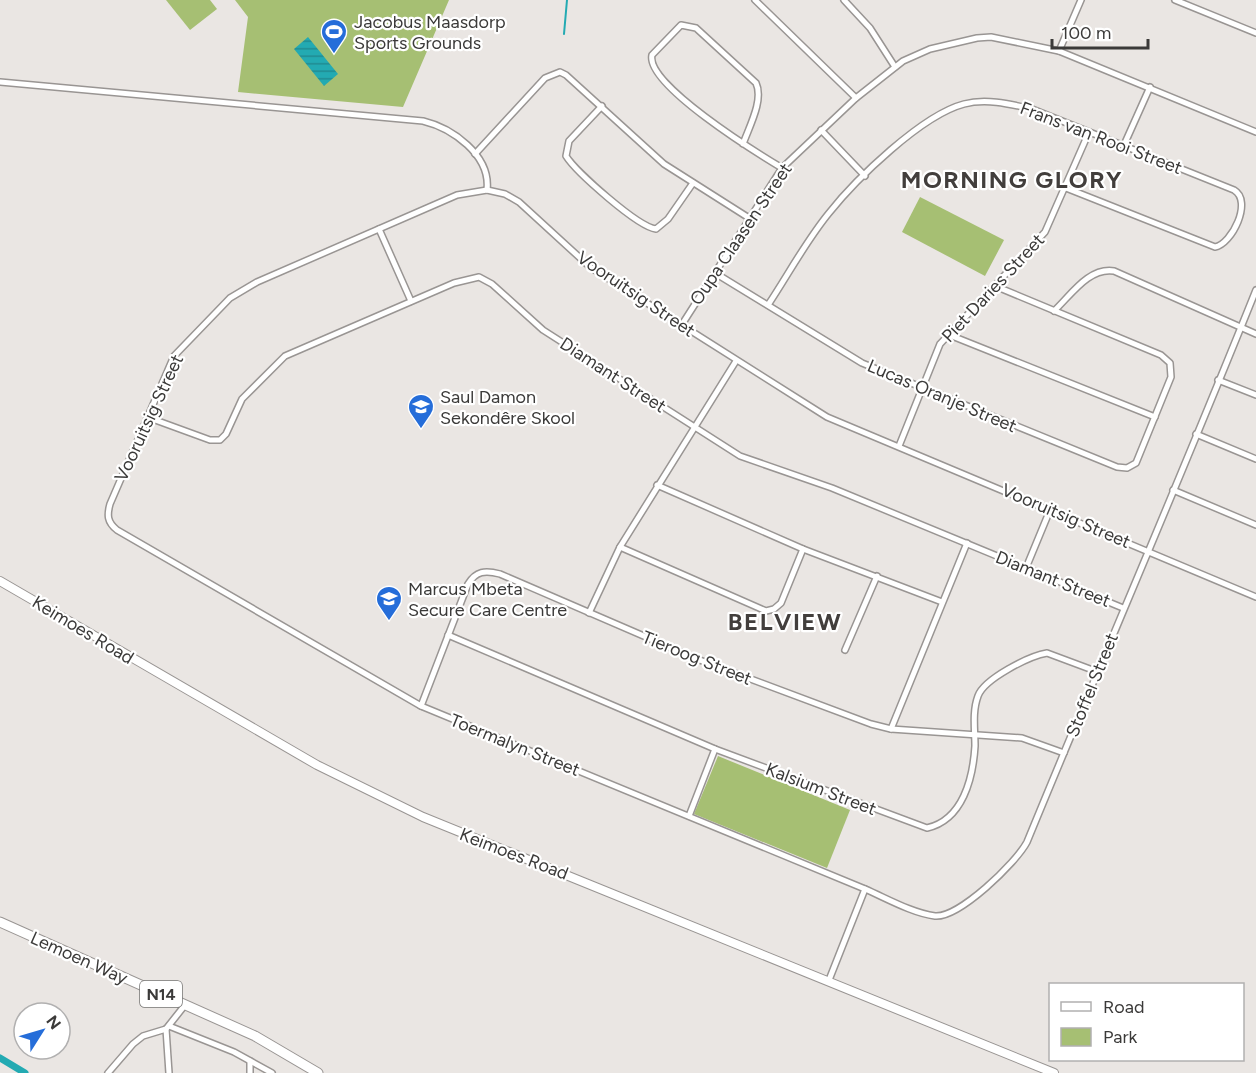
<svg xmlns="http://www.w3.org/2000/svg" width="1256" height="1073" viewBox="0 0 1256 1073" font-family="Figtree,sans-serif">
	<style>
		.green { fill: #a6bf73 }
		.water { fill: url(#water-rules) }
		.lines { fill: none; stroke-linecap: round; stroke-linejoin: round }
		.stream { stroke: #23aab2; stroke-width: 2 }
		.canal { stroke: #23aab2; stroke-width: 7 }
		.street-casing { stroke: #999593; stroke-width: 8 }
		.secondary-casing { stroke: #999593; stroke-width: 10 }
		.highway-casing { stroke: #999593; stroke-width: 11 }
		.street { stroke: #fff; stroke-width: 5 }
		.secondary { stroke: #fff; stroke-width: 8 }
		.highway { stroke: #fff; stroke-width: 9 }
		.labels { text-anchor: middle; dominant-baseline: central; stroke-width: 4.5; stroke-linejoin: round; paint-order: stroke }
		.shield { fill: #fff; stroke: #767574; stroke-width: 1.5 }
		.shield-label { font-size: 16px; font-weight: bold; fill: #3b3a39 }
		.poi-label { font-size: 18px; fill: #3b3a39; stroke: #fff; text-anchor: start }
		.street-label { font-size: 18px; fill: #3b3a39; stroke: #fff }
		.district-label { font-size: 24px; font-weight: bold; letter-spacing: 1.5px; fill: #423e3c; stroke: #fff }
	</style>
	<defs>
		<pattern id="water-rules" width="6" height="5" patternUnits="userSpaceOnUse" patternTransform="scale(1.5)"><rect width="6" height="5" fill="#23aab2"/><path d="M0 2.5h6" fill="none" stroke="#208b92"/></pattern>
	</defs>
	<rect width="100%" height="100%" fill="#eae6e3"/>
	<g class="green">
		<path d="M166 0H210L217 9 190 30Z"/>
		<path d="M235 0H449L403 107 238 92 248 17Z"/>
		<path d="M920 197 1004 240 985 276 902 232Z"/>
		<path d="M718 756 850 810 827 868 694 814Z"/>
	</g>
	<path class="water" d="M308 37 338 74 324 86 294 49Z"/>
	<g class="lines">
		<path class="stream" d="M564 34 567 0"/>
		<path class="canal" d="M0 1058 25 1073"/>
		<defs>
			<g id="street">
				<path d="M755 0 856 98"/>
				<path d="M844 0 870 28 895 67"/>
				<path d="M1175 0 1256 33"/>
				<path d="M1059 51 1081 0"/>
				<path d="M0 82 423 121C452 128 491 155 487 190"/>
				<path d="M602 106 569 141 566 156C576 172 638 227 656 229L668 219 693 183"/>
				<path d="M821 130 865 176"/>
				<path d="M743 144C749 127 764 100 756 83L696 28 681 25 652 55C645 84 757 153 782 168"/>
				<path d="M1124 145 1150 87"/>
				<path d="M475 154 545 78 560 72 566 75 664 164 749 218"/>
				<path d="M379 229 411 301"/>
				<path d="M715 273 862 363 1117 467 1127 468 1136 463 1171 377 1170 363 1161 355 995 286"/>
				<path d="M1256 290C1182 475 1103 657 1027 842 1016 863 959 918 935 916 912 913 886 898 865 889L421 706 117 530C107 522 107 515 110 504L174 356 230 298 257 282 457 195 487 190 505 194 519 202 590 267 827 417 1256 597"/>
				<path d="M768 305C788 275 806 241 829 213 856 179 922 115 964 104 986 98 1010 104 1032 109L1234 190C1253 201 1232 244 1215 247L1066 188"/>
				<path d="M1054 311C1071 295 1089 267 1114 271L1256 334"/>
				<path d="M681 326 782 168 856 98 903 61 930 49 977 38 991 37 1059 51 1256 132"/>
				<path d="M947 334 1155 417"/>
				<path d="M1218 380 1256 395"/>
				<path d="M147 417 210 440H220L226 434 242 399 285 356 454 283 479 277 492 284 543 330 740 456 832 488 1123 608"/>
				<path d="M1196 434 1256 459"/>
				<path d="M899 446 940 344 1045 232 1089 132"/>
				<path d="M657 485 803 549 942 602"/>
				<path d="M1173 490 1256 525"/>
				<path d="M620 547 766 611 774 609 781 603 803 549"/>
				<path d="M1026 568 1050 510"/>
				<path d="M589 613 620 547 736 361"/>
				<path d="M448 635 715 749 927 828C963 820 973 778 975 746 975 730 972 712 978 696 984 679 1029 656 1047 653L1098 672"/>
				<path d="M845 650 877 576"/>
				<path d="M421 706 468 584C476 571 485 570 500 574L697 659 871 724 891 729 1022 738 1064 753"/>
				<path d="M891 729 967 543"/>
				<path d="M689 816 715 749"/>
				<path d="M829 980 865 889"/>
				<path d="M169 1026 234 1052 272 1073"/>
				<path d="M166 1029 169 1073"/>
				<path d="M250 1061V1073"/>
				<path d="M108 1073 133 1044 143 1036 166 1029 185 1005"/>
			</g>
			<path id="secondary" d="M0 581 317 765 423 817 1054 1073"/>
			<path id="highway" d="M0 922 255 1036 318 1073"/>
		</defs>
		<use href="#street" class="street-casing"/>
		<use href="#secondary" class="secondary-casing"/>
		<use href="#highway" class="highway-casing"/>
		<use href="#street" class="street"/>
		<use href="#secondary" class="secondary"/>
		<use href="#highway" class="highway"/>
	</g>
	<defs>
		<symbol id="stadium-pin" viewBox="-11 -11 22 30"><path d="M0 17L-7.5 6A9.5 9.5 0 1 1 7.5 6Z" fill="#256dd9" stroke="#fff"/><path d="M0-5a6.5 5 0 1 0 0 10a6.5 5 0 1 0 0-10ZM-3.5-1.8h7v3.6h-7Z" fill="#fff"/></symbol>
		<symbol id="school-pin" viewBox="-11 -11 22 30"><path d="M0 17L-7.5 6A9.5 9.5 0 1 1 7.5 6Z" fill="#256dd9" stroke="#fff"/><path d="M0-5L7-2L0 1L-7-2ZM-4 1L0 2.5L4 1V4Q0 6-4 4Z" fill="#fff"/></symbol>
	</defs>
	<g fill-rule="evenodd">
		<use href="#stadium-pin" x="319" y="17" width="30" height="40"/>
		<use href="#school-pin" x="406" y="392" width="30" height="40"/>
		<use href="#school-pin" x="374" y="584" width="30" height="40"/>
	</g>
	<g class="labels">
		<rect class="shield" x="140" y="981" width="42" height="26" rx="4.5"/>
		<g class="shield-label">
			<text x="161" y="994">N14</text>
		</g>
		<g class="poi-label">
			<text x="354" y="22">Jacobus Maasdorp<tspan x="354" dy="21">Sports Grounds</tspan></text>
			<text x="440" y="397">Saul Damon<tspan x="440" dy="21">Sekondêre Skool</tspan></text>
			<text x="408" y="589">Marcus Mbeta<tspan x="408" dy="21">Secure Care Centre</tspan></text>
		</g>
		<g class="street-label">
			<text transform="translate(1101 138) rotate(21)">Frans van Rooi Street</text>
			<text transform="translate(741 234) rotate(-56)">Oupa Claasen Street</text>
			<text transform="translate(993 288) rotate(-47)">Piet Daries Street</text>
			<text transform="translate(636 294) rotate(34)">Vooruitsig Street</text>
			<text transform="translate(613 375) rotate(33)">Diamant Street</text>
			<text transform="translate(942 396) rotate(23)">Lucas Oranje Street</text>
			<text transform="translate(149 418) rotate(-65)">Vooruitsig Street</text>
			<text transform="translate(1066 516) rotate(23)">Vooruitsig Street</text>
			<text transform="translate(1053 579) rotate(22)">Diamant Street</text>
			<text transform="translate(83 630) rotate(31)">Keimoes Road</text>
			<text transform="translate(697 658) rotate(22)">Tieroog Street</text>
			<text transform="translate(1092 685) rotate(-68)">Stoffel Street</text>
			<text transform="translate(515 745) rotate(22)">Toermalyn Street</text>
			<text transform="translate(821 789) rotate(21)">Kalsium Street</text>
			<text transform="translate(514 854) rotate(21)">Keimoes Road</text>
			<text transform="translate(79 958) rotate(24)">Lemoen Way</text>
		</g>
		<g class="district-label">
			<text x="1012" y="179">MORNING GLORY</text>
			<text x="785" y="621">BELVIEW</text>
		</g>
	</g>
	<rect x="1049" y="983" width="195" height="78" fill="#ffffff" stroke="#b1b0b0" stroke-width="1.5"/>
	<rect x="1061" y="1002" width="30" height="9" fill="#ffffff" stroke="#b1b0b0" stroke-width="1.5"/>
	<text x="1103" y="1013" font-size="18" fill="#3b3a39">Road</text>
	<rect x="1061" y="1028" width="30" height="18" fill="#a6bf73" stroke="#b1b0b0" stroke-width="1.5"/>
	<text x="1103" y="1043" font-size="18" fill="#3b3a39">Park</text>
	<g transform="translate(42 1031) rotate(53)"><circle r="28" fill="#ffffff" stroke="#b1b0b0" stroke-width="1.5"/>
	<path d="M0-4.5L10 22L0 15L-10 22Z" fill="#256dd9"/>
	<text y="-9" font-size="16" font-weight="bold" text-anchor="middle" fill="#3b3a39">N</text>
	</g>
	<path d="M1052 39v9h96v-9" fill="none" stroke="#3b3a39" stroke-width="3"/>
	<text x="1061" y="39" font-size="18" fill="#3b3a39" stroke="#ffffff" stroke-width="4.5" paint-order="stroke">100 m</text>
</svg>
